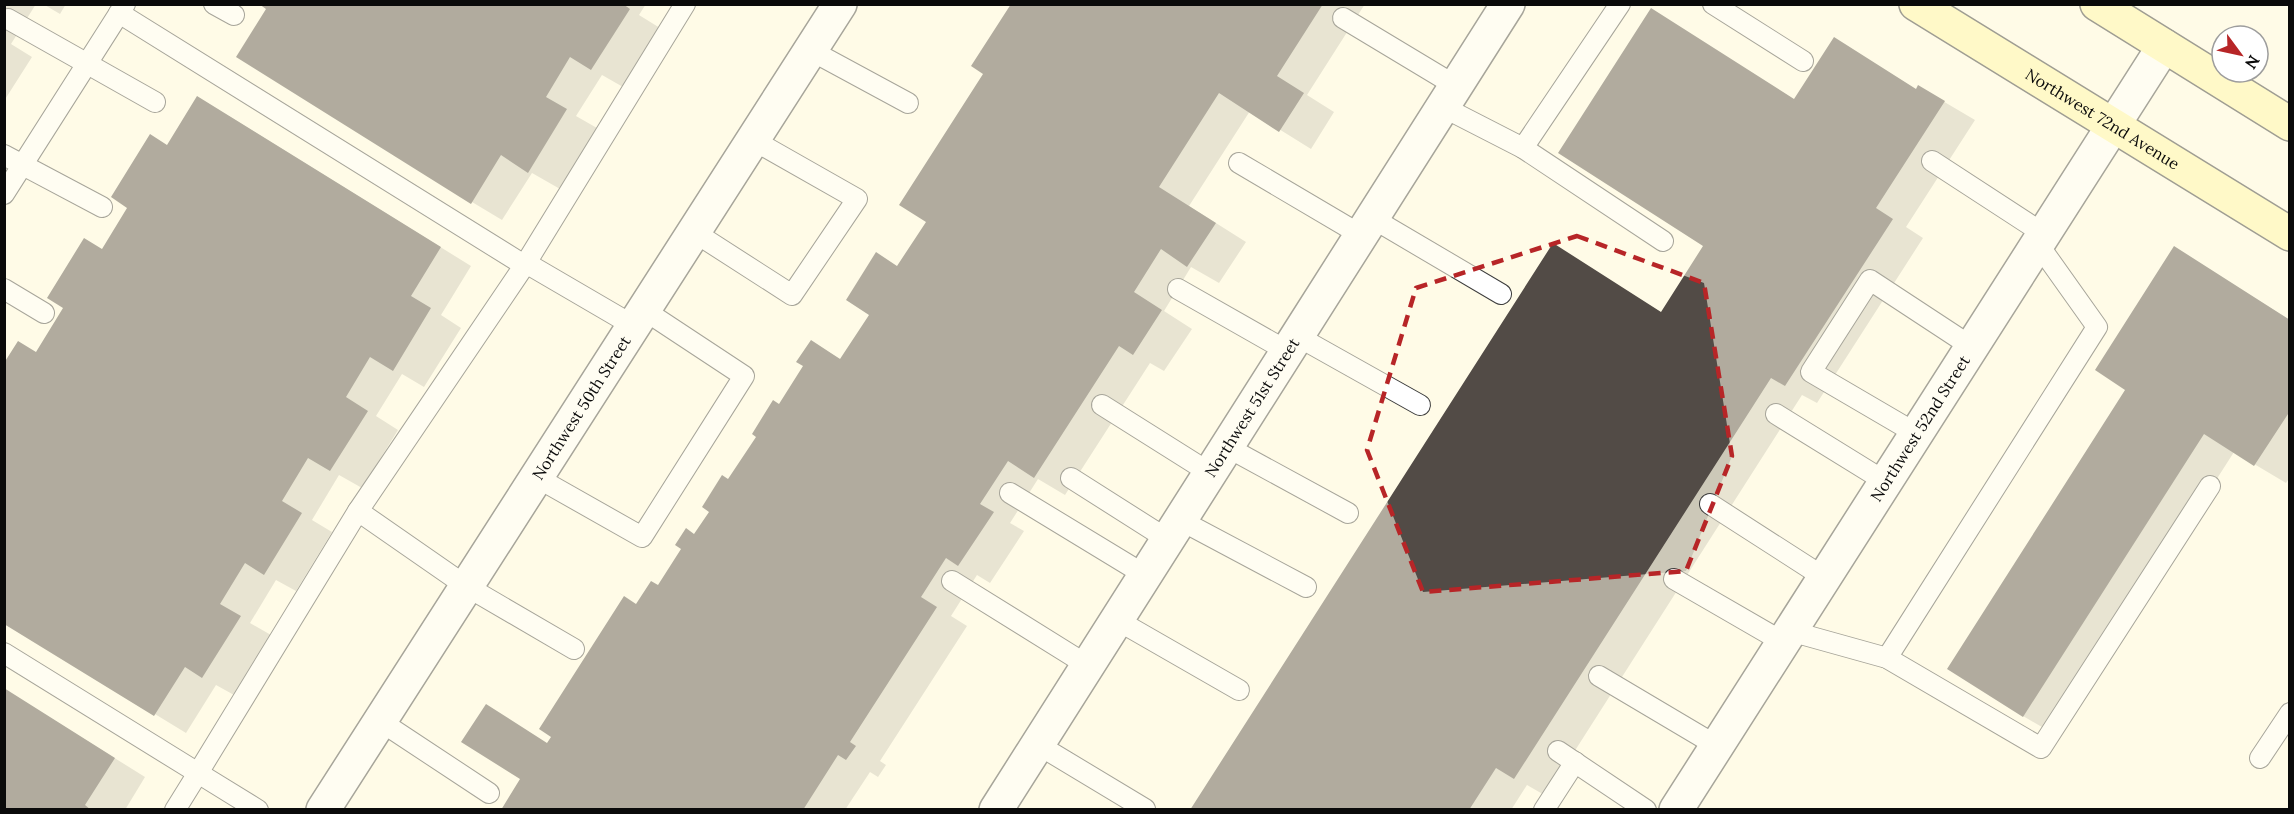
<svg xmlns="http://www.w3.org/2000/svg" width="2294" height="814" viewBox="0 0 2294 814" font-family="Lora,serif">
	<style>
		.shadow { fill: #0003 }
		.building { fill: #524b46 }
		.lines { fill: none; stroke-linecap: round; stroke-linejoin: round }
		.service-casing { stroke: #3d3d3d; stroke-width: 22 }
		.minor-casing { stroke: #3d3d3d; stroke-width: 36 }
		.secondary-casing { stroke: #2c2c2c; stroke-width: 36 }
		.service { stroke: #fff; stroke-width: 20 }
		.minor { stroke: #fff; stroke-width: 33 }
		.secondary { stroke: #fef7a2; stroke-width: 33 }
		.marked { fill: none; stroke: #b72527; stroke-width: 4.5; stroke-dasharray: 12 8; stroke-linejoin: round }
		.labels { text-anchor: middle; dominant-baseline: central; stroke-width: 6; stroke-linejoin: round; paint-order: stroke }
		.street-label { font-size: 16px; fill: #0a0a0a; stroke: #fff }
	</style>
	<rect width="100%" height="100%" fill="#fffbe7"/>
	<g class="shadow">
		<path d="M4 4H36L11 44 32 57 4 101Z"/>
		<path d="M43 4H66L60 14Z"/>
		<path d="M262 4H646L639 15 660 28 623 87 602 75 576 116 597 128 560 189 532 173 502 220 472 202Z"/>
		<path d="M1013 4H1365L1307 95 1334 112 1311 149 1250 111 1189 206 1246 242 1219 283 1191 267 1164 311 1192 329 1164 371 1150 363 1065 495 1038 479 1010 523 1024 531 990 583 977 575 951 616 967 626 880 761 886 765 878 777 870 772 845 810H502L548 744 637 605 658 587 695 535 805 366 811 342 842 360 928 222Z"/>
		<path d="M1651 10 1795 100 1834 39 1917 90 1919 87 1975 120 1906 227 1923 238 1817 403 1802 395 1546 796 1527 785 1511 810H1192L1553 245 1662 313 1705 245Z"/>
		<path d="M229 116 471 266 441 315 461 328 424 387 402 374 376 416 398 430 362 488 339 475 312 520 332 532 296 591 276 580 250 623 271 635 234 695 216 685 186 733 4 622 37 354 168 147Z"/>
		<path d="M2174 248 2290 320V477L2286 483 2234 452 2054 734 2023 716Z"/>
		<path d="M4 689 145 777 125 810H4Z"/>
	</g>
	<g class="building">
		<path d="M259 4H623L630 9 591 70 570 57 546 97 567 109 528 173 501 155 471 204 236 57 266 9Z"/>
		<path d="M1011 4H1323L1277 76 1304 93 1279 132 1219 93 1159 187 1216 223 1187 267 1161 249 1134 292 1162 310 1133 355 1119 346 1034 478 1008 461 980 504 994 512 958 566 946 558 921 597 937 607 850 742 856 746 846 760 838 755 803 810H501L520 779 461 742 486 704 547 743 551 737 539 729 624 596 636 604 651 581 658 585 681 549 675 545 686 528 694 534 709 512 702 507 722 475 728 479 756 437 752 434 773 400 779 404 803 366 796 362 811 340 840 359 869 315 846 300 876 252 897 266 926 222 899 205 983 74 971 66Z"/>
		<path d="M1651 8 1794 99 1834 37 1916 89 1918 85 1945 101 1876 208 1893 219 1785 386 1771 378 1514 779 1496 768 1469 810H1190L1553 243 1661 312 1703 246 1558 153Z"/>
		<path d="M197 96 441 247 411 296 431 308 393 371 370 357 346 397 368 411 330 471 308 458 282 501 302 513 264 575 245 563 220 604 241 616 202 678 185 667 154 716 4 624V363L18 341 36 352 63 308 47 298 84 238 102 249 127 208 111 197 150 134 167 145Z"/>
		<path d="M2174 246 2290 320V411L2254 466 2204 434 2023 717 1947 669 2125 390 2095 370Z"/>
		<path d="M4 688 115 758 85 805 91 810H4Z"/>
	</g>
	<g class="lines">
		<defs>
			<g id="service">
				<path d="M214 4 234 15"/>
				<path d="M1713 4 1803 61"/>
				<path d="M119 13 524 265"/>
				<path d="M1343 18 1456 86"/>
				<path d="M8 19 155 102"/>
				<path d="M810 50 908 103"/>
				<path d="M1443 107 1523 148 1620 4"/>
				<path d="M1523 148 1663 241"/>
				<path d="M4 155 102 207"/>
				<path d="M1932 161 2044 234"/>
				<path d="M1239 163 1361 235"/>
				<path d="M4 194 125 4"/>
				<path d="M1372 218 1501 294"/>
				<path d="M694 232 792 295 857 199 753 140"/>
				<path d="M526 263 358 511 466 586 574 649"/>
				<path d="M4 289 44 313"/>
				<path d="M1178 289 1287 351"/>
				<path d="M634 326 526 263 685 4"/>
				<path d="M1297 336 1420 405"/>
				<path d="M1102 405 1210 473"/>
				<path d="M1776 414 1886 482"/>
				<path d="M1917 434 1811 372 1870 280 1972 347"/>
				<path d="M1227 447 1348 513"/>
				<path d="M536 477 642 537 744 376 644 310"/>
				<path d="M1071 478 1167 539"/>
				<path d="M1010 493 1145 575"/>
				<path d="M1710 504 1825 578"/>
				<path d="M1180 520 1306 587"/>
				<path d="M1674 579 1783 642"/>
				<path d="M952 581 1087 665"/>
				<path d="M1117 620 1239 690"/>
				<path d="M1790 631 1887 658 2041 748 2210 486"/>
				<path d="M4 653 198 773 175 810"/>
				<path d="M1887 658 2097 327 2038 244"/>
				<path d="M1599 676 1717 746"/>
				<path d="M380 721 489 793"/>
				<path d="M1037 744 1145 809"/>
				<path d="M1558 751 1646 810"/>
				<path d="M2260 758 2290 713"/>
				<path d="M258 810 198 773 358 511"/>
				<path d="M1544 810 1575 762"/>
			</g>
			<g id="minor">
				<path id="s1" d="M323 810 840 4"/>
				<path id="s2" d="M996 810 1508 4"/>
				<path id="s3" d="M1676 810 2164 46"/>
			</g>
			<g id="secondary">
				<path id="s4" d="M1916 4 2290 234"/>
				<path d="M2097 4 2290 124"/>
			</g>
		</defs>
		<use href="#service" class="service-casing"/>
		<use href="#minor" class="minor-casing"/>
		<use href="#secondary" class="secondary-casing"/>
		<use href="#service" class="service"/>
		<use href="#minor" class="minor"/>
		<use href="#secondary" class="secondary"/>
	</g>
	<path d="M0 0H2294V814H0ZM1577 236 1704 283 1732 456 1686 571 1423 592 1367 450 1416 288Z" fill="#fffbe7" fill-opacity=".55" fill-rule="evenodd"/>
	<path class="marked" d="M1577 236 1704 283 1732 456 1686 571 1423 592 1367 450 1416 288Z"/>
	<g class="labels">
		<g class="street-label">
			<text stroke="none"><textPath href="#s4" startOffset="219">Northwest 72nd Avenue</textPath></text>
			<text stroke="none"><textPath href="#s1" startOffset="478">Northwest 50th Street</textPath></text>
			<text stroke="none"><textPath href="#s2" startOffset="477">Northwest 51st Street</textPath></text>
			<text stroke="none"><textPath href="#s3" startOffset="453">Northwest 52nd Street</textPath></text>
		</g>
	</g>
	<rect width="2294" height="814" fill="none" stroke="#0a0a0a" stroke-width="12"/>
	<g transform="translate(2240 54) rotate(123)"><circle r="28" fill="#ffffff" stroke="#9d9d9d" stroke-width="1.5"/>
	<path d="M0-4.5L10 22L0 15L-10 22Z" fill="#b72527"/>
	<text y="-9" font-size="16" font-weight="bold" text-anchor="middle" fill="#0a0a0a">N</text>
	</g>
</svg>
